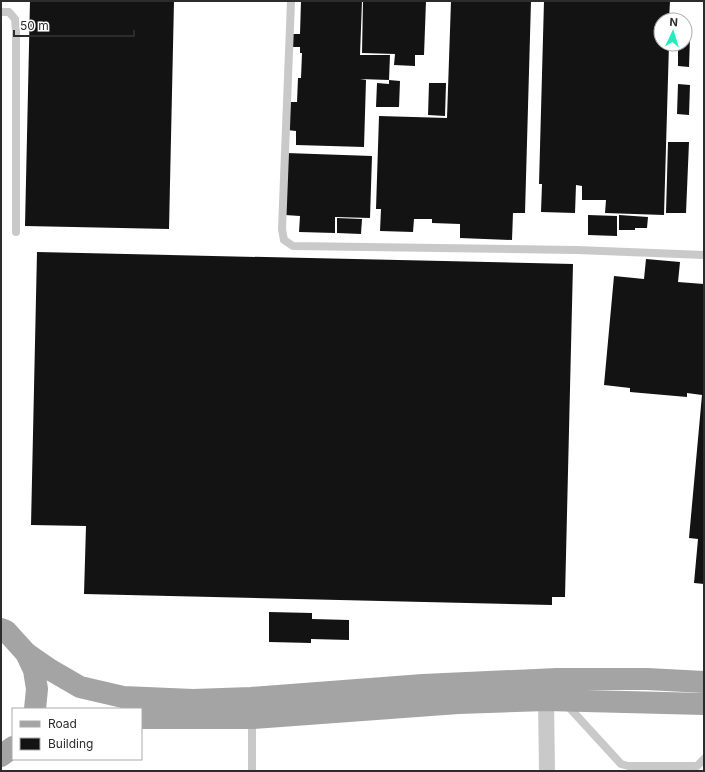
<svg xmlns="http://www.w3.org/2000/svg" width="705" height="772" viewBox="0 0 705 772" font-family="Inter,sans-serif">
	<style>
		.building { fill: #131313 }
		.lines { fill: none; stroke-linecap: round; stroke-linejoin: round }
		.service { stroke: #c9c9c9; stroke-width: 8 }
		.minor { stroke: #c9c9c9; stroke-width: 16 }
		.primary { stroke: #a4a4a4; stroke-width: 22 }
	</style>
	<rect width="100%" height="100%" fill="#fff"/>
	<g class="building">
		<path d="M30 1H174L169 229 25 226Z"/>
		<path d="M301 1H362L360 55H390L389 80 360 79 366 80 364 147 296 145V131L287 130 288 102H297L298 78H301L302 53H300V47H289L290 34H300Z"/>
		<path d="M363 1H426L424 55H415V66L394 65 395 54 362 53Z"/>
		<path d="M451 1H531L525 213H513L512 240 460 238V224L432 223V219H414L413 232 380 231 381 209H376L379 116 447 118Z"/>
		<path d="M544 1H670L669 20H661V44H669L664 215 605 213 606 200H582V186L576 185 575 213 541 212 542 184H539Z"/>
		<path d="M685 38H690L689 67 678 66V44H685Z"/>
		<path d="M389 80 400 81 399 107H376L377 83 389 84Z"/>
		<path d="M429 83H446L445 116 428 115Z"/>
		<path d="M678 84 690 85 689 115 677 114Z"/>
		<path d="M668 142H689L686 213H666Z"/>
		<path d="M286 153 372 156 370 218 335 217V233L299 232 300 216 285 215Z"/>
		<path d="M588 215 617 216V236L588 235Z"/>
		<path d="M619 215 648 217 647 228H635V230H619Z"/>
		<path d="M337 218 362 219 361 234 337 233Z"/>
		<path d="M37 252 573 264 565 597H552V605L84 594 86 526 31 525Z"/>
		<path d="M646 259 680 262 678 282 704 284V584L694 583 698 539 689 538 702 395 687 393V397L630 392V388L604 385 614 276 644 279Z"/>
		<path d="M269 612 312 613V619L349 620V640L311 639V643L269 642Z"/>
	</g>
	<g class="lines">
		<g class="service">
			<path d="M291 1 282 229 284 240 293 246 577 250 704 255"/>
			<path d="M1 12H9L15 19 16 31V232"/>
			<path d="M566 704 621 764 628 766H697L704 759"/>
			<path d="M252 771V719"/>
		</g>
		<path class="minor" d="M546 700 547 771"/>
		<g class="primary">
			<path d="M1 629 6 631 26 653 34 670 37 689 35 709"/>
			<path d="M26 653 49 669 80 687 123 697 193 700 251 698 423 685 557 679H647L704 682"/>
			<path d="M141 718H252L458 703 546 700 704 704"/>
			<path d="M1 756 13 747"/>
		</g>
	</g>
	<rect width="705" height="772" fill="none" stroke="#2c2c2c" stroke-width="4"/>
	<rect x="12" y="708" width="130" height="52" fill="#ffffff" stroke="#ababab"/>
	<rect x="20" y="721" width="20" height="6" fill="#a4a4a4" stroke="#ababab"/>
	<text x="48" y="728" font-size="12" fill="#2c2c2c">Road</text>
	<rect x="20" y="738" width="20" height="12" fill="#131313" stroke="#ababab"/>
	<text x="48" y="748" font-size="12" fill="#2c2c2c">Building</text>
	<g transform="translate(673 32) rotate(4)"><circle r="19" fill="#ffffff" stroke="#ababab"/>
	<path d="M0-3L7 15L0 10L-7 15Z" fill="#24edbc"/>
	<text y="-6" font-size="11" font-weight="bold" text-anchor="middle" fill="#2c2c2c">N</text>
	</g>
	<path d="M14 30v6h120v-6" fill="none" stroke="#2c2c2c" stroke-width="2"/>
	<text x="20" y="30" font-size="12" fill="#2c2c2c" stroke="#ffffff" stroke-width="3" paint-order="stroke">50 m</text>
</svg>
